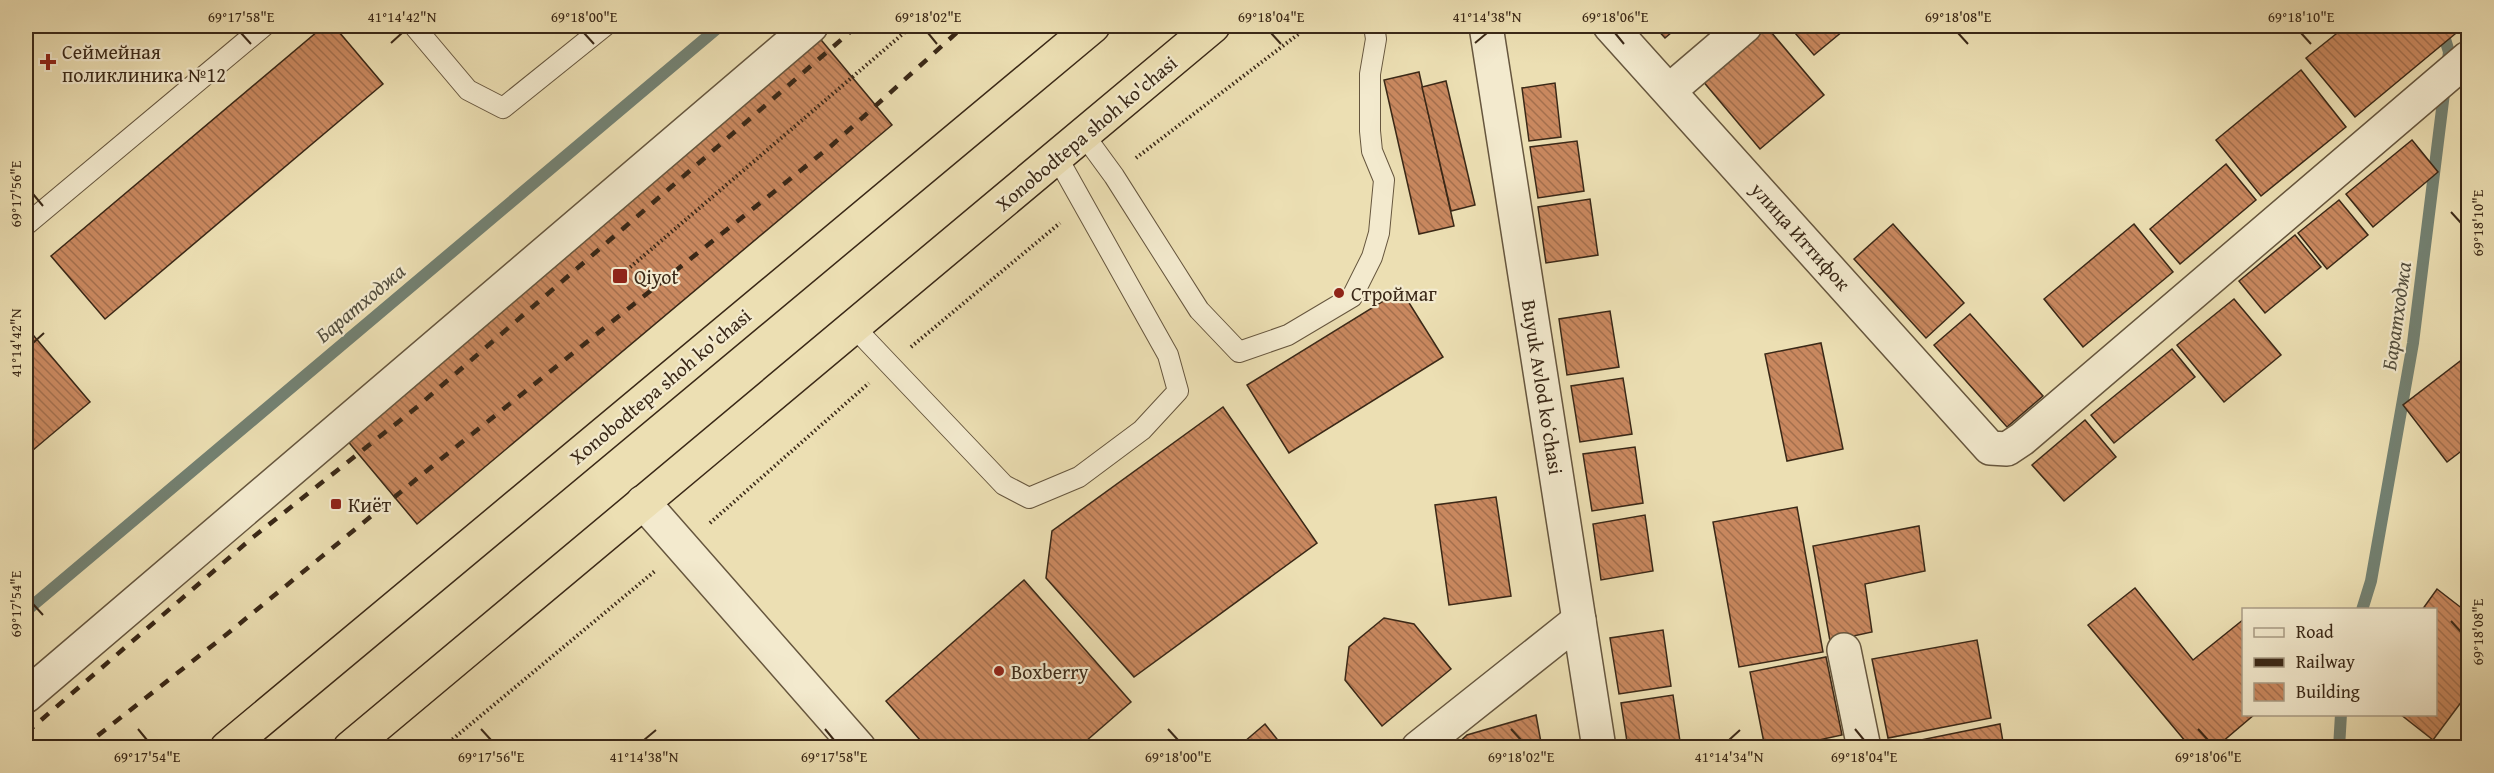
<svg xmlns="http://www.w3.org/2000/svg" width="2494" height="773" viewBox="0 0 2494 773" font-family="'Gentium Book Plus',serif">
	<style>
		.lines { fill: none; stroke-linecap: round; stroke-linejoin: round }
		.stream { stroke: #738172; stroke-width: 12 }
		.building { fill: url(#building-back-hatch); stroke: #3a2817; stroke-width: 1.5 }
		.service-casing { stroke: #66563e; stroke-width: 22 }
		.minor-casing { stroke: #66563e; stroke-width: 36 }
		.tertiary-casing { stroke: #66563e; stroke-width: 36 }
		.trunk-casing { stroke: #3a2817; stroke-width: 36 }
		.path { stroke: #3a2817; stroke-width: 4; stroke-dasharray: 1.5 3; stroke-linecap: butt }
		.service { stroke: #f3eace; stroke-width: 20 }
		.minor { stroke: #f3eace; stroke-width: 33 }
		.tertiary { stroke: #f3eace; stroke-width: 33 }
		.trunk { stroke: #ecdfb3; stroke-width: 33 }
		.rail { stroke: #3a2817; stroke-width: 4.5; stroke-dasharray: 10 10; stroke-linecap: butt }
		.ticks { fill: none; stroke: #3a2817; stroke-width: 2 }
		.poi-dot { fill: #8f2418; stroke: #f3eace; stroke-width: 2 }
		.labels { text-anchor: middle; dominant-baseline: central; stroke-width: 4.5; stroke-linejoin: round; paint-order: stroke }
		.poi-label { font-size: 20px; fill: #3a2817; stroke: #f3eace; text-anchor: start }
		.street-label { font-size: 20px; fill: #3a2817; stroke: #f3eace }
		.water-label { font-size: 21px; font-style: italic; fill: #524d3d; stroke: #f3eace }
		.neatline { fill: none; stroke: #3a2817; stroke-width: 2 }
		.ticks-label { font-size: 15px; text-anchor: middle; fill: #3a2817 }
	</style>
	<defs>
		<pattern id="building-back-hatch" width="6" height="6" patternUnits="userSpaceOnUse" patternTransform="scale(1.5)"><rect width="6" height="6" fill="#c9885f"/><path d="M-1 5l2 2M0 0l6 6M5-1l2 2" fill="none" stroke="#a46f4d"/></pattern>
	</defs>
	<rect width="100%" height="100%" fill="#ecdfb3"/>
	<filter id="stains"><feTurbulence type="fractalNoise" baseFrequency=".00333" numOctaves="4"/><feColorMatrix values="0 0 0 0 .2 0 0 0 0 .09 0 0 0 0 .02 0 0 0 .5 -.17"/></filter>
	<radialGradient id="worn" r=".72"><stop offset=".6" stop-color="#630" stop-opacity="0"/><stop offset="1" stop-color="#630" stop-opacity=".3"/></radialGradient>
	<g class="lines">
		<g class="stream">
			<path d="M2441 26 2449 52 2447 68"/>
			<path d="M2362 610 2371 581 2413 343 2445 85"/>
			<path d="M26 611 720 26"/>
			<path d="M2339 748 2341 714"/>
		</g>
	</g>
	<g class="building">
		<path d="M324 26H334L383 84 105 319 51 256Z"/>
		<path d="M1654 26H1679L1665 38Z"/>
		<path d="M1766 26 1824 95 1760 149 1702 80Z"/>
		<path d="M1789 26H1849L1814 55Z"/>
		<path d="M2346 26H2448L2455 34 2355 117 2306 58Z"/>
		<path d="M812 29 892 125 417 524 336 427Z"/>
		<path d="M2301 70 2346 127 2261 196 2216 140Z"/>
		<path d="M1419 72 1454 226 1419 234 1384 80Z"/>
		<path d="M1446 81 1475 205 1451 211 1422 87Z"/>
		<path d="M1555 83 1561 137 1529 141 1522 88Z"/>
		<path d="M2412 140 2438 172 2373 227 2346 194Z"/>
		<path d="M1577 141 1584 191 1538 198 1530 147Z"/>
		<path d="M2226 164 2256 200 2180 264 2150 229Z"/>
		<path d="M1590 199 1598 255 1546 263 1538 207Z"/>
		<path d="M2339 200 2368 235 2327 269 2298 233Z"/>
		<path d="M1893 224 1964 303 1926 338 1854 259Z"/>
		<path d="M2134 224 2173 272 2083 347 2044 299Z"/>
		<path d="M2295 235 2321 267 2265 313 2239 281Z"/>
		<path d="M1401 290 1443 357 1289 453 1247 385Z"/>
		<path d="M2234 299 2281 355 2224 402 2177 345Z"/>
		<path d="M1610 311 1619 367 1567 375 1559 319Z"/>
		<path d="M1970 314 2043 396 2007 427 1934 345Z"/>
		<path d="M28 329 90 402 26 456V331Z"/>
		<path d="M1821 343 1843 449 1787 461 1765 354Z"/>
		<path d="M2172 349 2195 377 2114 443 2091 415Z"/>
		<path d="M2468 355V446L2447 462 2403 405Z"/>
		<path d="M1623 378 1632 434 1580 442 1571 386Z"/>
		<path d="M1223 407 1317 543 1134 677 1046 578 1052 531Z"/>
		<path d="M2085 420 2116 457 2064 501 2032 465Z"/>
		<path d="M1635 447 1643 503 1592 511 1583 454Z"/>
		<path d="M1496 497 1511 596 1449 605 1435 505Z"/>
		<path d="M1797 507 1823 652 1739 667 1713 522Z"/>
		<path d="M1645 515 1653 571 1601 580 1593 524Z"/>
		<path d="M1919 526 1925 571 1865 584 1872 632 1830 641 1813 546Z"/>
		<path d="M1024 580 1131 702 1078 748H927L886 701Z"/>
		<path d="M2135 588 2193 660 2244 619V714H2255L2215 748H2191L2088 625Z"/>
		<path d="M2437 589 2468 613V693L2433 740 2400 714H2436V610H2422Z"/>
		<path d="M1384 618 1414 624 1451 669 1382 726 1345 680 1349 647Z"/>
		<path d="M1663 630 1671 686 1619 694 1610 638Z"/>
		<path d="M1977 640 1991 718 1888 738 1872 659Z"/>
		<path d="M1826 657 1842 735 1782 748H1765L1750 672Z"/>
		<path d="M1673 695 1681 748H1628L1621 703Z"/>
		<path d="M1536 715 1542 748H1453L1467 735Z"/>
		<path d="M1265 724 1284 748H1237Z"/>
		<path d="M2000 724 2004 748H1886V747Z"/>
	</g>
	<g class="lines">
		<defs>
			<g id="service">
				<path d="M414 26 468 90 503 108 605 26"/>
				<path d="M1084 135 1114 176 1199 310 1239 352 1288 335 1352 297 1372 257 1379 233 1384 180 1372 151 1370 131V74L1376 39 1374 26"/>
				<path d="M26 225 264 26"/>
				<path d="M854 327 1004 485 1029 498 1079 477 1142 430 1178 391 1168 355 1057 157"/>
			</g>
			<g id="minor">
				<path d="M1610 26 1990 448 2007 449 2022 439 2468 58"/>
				<path d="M1670 90 1745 26"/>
				<path d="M643 502 859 748"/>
				<path d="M1844 650 1864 748"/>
				<path d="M26 696 811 26"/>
				<path d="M1418 748 1579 620"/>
			</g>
			<path id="tertiary" d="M1486 26 1599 748"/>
			<g id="trunk">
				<path d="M227 748 1093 26"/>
				<path d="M350 748 1213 26"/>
			</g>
		</defs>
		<use href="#service" class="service-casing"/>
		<use href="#minor" class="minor-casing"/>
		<use href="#tertiary" class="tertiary-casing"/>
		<use href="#trunk" class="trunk-casing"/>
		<g class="path">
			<path d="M1136 158 1309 26"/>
			<path d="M620 276 912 26"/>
			<path d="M911 347 1060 223"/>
			<path d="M710 523 869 383"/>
			<path d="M442 748 655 571"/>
		</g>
		<use href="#service" class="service"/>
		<use href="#minor" class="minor"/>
		<use href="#tertiary" class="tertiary"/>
		<use href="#trunk" class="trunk"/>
		<g class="rail">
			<path d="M26 733 252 538 417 407 857 26"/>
			<path d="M82 748 227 634 446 455 831 146 964 26"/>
		</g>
	</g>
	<path class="ticks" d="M241 33 251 44M584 33 594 44M928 33 937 44M1271 33 1281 44M1615 33 1624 44M1958 33 1968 44M2301 33 2311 44M391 43 402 33M1475 43 1487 33M33 194 43 206M2451 212 2461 223M33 343 44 333M33 604 43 615M2451 621 2461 632M138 729 147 740M481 729 491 740M825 729 834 740M1168 729 1178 740M1511 729 1521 740M1855 729 1864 740M2198 729 2208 740M644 740 656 730M1729 740 1740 730"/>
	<g class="poi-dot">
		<path d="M45 53h6v6h6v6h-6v6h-6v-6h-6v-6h6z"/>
		<rect x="612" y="268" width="16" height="16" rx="3"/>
		<circle cx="1339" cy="293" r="6"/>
		<rect x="330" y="498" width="12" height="12" rx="3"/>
		<circle cx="999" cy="671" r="6"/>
	</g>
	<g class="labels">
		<g class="poi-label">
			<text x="62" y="51">Сеймейная<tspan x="62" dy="23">поликлиника №12</tspan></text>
			<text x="634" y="276">Qiyot</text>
			<text x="1351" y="293">Строймаг</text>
			<text x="348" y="504">Киёт</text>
			<text x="1011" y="671">Boxberry</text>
		</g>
		<g class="street-label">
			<text transform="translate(1086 133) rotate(-40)">Xonobodtepa shoh ko'chasi</text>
			<text transform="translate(1801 236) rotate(48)">улица Иттифок</text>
			<text transform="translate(660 386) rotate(-40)">Xonobodtepa shoh ko'chasi</text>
			<text transform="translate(1543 387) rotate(81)">Buyuk Avlod koʻchasi</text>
		</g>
		<g class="water-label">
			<text transform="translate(360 303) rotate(-40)">Баратходжа</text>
			<text transform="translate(2396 316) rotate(-82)">Баратходжа</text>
		</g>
	</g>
	<rect width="2494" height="773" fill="none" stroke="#ecdfb3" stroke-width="66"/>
	<rect x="2242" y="608" width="195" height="108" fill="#f3eace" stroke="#a99c85" stroke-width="1.5"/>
	<rect x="2254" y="628" width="30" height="9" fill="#f3eace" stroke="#a99c85" stroke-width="1.5"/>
	<text x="2296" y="638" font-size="18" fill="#3a2817">Road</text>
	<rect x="2254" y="658" width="30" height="9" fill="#3a2817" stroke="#a99c85" stroke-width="1.5"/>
	<text x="2296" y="668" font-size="18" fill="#3a2817">Railway</text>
	<rect x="2254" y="683" width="30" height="18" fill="url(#building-back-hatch)" stroke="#a99c85" stroke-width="1.5"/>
	<text x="2296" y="698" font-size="18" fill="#3a2817">Building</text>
	<rect x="33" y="33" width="2428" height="707" class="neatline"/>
	<g class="ticks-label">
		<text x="241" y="22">69°17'58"E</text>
		<text x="402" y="22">41°14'42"N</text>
		<text x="584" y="22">69°18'00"E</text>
		<text x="928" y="22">69°18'02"E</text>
		<text x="1271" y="22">69°18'04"E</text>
		<text x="1487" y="22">41°14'38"N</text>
		<text x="1615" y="22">69°18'06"E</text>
		<text x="1958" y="22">69°18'08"E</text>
		<text x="2301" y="22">69°18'10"E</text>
		<text transform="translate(16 194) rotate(-90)" y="5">69°17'56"E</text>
		<text transform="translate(2478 223) rotate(-90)" y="5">69°18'10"E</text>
		<text transform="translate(16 343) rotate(-90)" y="5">41°14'42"N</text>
		<text transform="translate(16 604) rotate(-90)" y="5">69°17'54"E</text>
		<text transform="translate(2478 632) rotate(-90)" y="5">69°18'08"E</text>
		<text x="147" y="762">69°17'54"E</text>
		<text x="491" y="762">69°17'56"E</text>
		<text x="644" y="762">41°14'38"N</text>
		<text x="834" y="762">69°17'58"E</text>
		<text x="1178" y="762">69°18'00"E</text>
		<text x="1521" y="762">69°18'02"E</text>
		<text x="1729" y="762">41°14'34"N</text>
		<text x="1864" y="762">69°18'04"E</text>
		<text x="2208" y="762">69°18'06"E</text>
	</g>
	<rect width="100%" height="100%" filter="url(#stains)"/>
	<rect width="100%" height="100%" fill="url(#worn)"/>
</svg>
